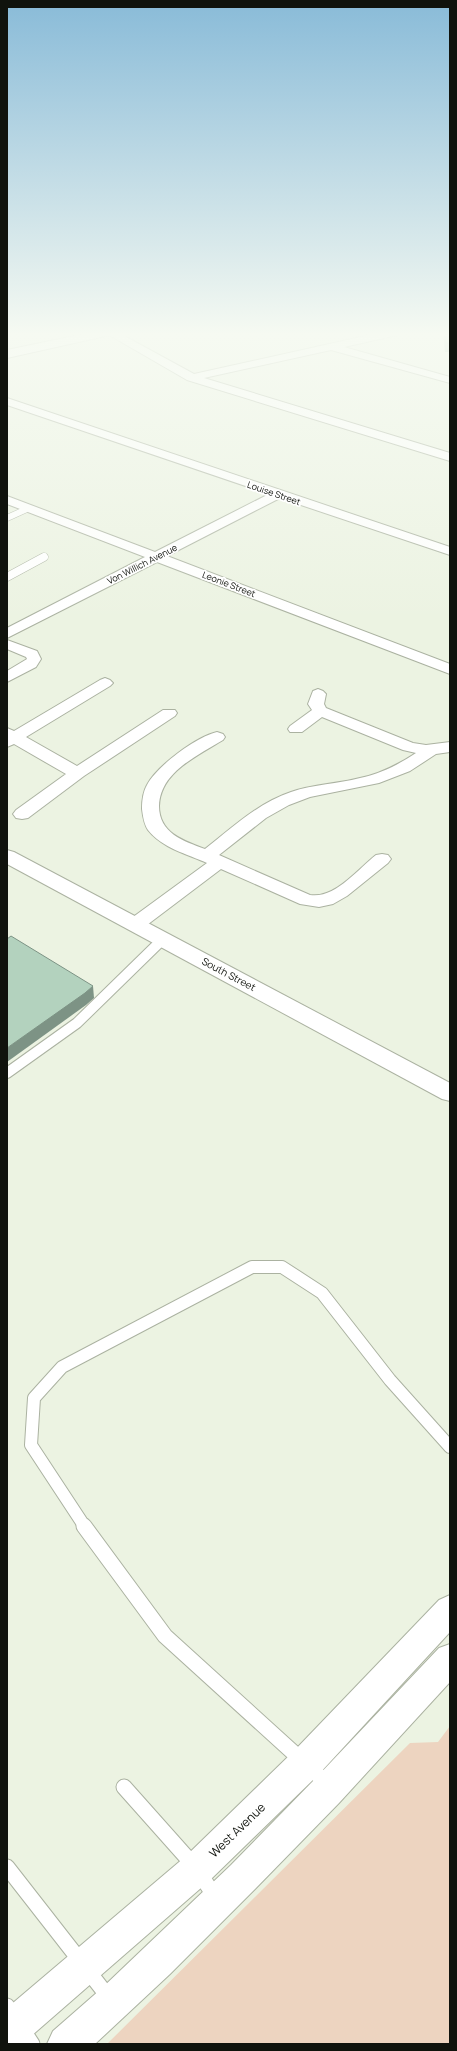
<svg xmlns="http://www.w3.org/2000/svg" width="457" height="2051" viewBox="0 0 457 2051" font-family="Manrope,sans-serif">
	<style>
		.green { fill: #edd4c0 }
		.lines { fill: none; stroke-linecap: round; stroke-linejoin: round }
		.lane-far4-casing { stroke: #abb2a1; stroke-width: 7 }
		.lane-far3-casing { stroke: #abb2a1; stroke-width: 9 }
		.lane-far2-casing { stroke: #abb2a1; stroke-width: 12 }
		.lane-far1-casing { stroke: #abb2a1; stroke-width: 14 }
		.lane-casing { stroke: #abb2a1; stroke-width: 17 }
		.street-casing { stroke: #abb2a1; stroke-width: 2 }
		.secondary-casing { stroke: #abb2a1; stroke-width: 2 }
		.lane-far4 { stroke: #fff; stroke-width: 6 }
		.lane-far3 { stroke: #fff; stroke-width: 8 }
		.lane-far2 { stroke: #fff; stroke-width: 10 }
		.lane-far1 { stroke: #fff; stroke-width: 12 }
		.lane { stroke: #fff; stroke-width: 15 }
		.street { fill: #fff; fill-rule: evenodd }
		.secondary { fill: #fff; fill-rule: evenodd }
		.wall { fill: #9ab5a3 }
		.shaded-wall { fill: #7d9385 }
		.building { fill: #b3d2be; stroke: #7d9385 }
		.labels { text-anchor: middle; dominant-baseline: central; stroke-width: 3.5; stroke-linejoin: round; paint-order: stroke }
		.far-street-label { font-size: 9px; fill: #10130d; stroke: #fff }
		.street-label { font-size: 10px; fill: #10130d; stroke: #fff }
		.near-street-label { font-size: 12px; fill: #10130d; stroke: #fff }
	</style>
	<rect width="100%" height="100%" fill="#ecf3e2"/>
	<path class="green" d="M450 1726V2044H107L410 1743 438 1742Z"/>
	<g class="lines">
		<defs>
			<path id="lane-far4" d="M7 518 29 508"/>
			<path id="lane-far3" d="M7 577 44 557"/>
			<path id="lane-far2" d="M7 1073 77 1023 163 939"/>
			<path id="lane-far1" d="M85 1527 31 1445 34 1398 62 1367 252 1267H282L322 1293 390 1380 450 1447"/>
			<g id="lane">
				<path d="M84 1526 165 1636 329 1785"/>
				<path d="M124 1787 197 1869 215 1897"/>
				<path d="M7 1867 110 1999"/>
				<path d="M7 2006 32 2044"/>
			</g>
			<g id="street">
				<path d="M104 332H117L194 374 383 332H403L402 334 344 347 450 377V383L331 350 204 378 450 453V461L187 380Z"/>
				<path d="M7 398 450 547V555L280 498 167 556 450 664V674L157 562 7 638V628L145 557 7 504V496L155 552 269 494 7 405Z"/>
				<path d="M7 640 37 651 41 659 36 667 7 682V671L27 659 26 657 7 649Z"/>
				<path d="M105 678 110 680 113 683 110 686 26 737 77 766 163 710H175L177 713 175 716 84 776 28 818 22 819 16 818 13 814 16 810 66 774 14 744 7 747V728L14 731 100 680Z"/>
				<path d="M318 689 323 691 326 694 324 704 326 708 413 743 426 745 450 742V752L436 754 410 771 379 783 310 797 289 805 266 818 219 855 310 895C335 899 358 869 376 855L382 854 388 855 391 859 388 863 347 896 333 904 319 907 300 904 221 869 143 928 136 930 129 928 127 924 129 920 207 863C187 854 162 848 148 830 144 824 143 817 142 809 142 801 143 792 147 785 157 766 196 737 217 732L223 734 225 737 223 740C197 756 160 772 159 806 159 833 183 841 205 849 232 828 258 803 291 792 314 784 338 784 360 778 381 774 399 764 416 753L403 750 322 717 302 732H290L288 729 290 726 312 710 308 704 313 691Z"/>
			</g>
			<g id="secondary">
				<path d="M93 332H116L110 335 7 358V350Z"/>
				<path d="M7 850 14 852 450 1083V1101L442 1099 7 864Z"/>
				<path d="M450 1595V1632L318 1775 209 1881 22 2044H7V2008L185 1857 294 1751 439 1600Z"/>
				<path d="M450 1644V1682L339 1803 255 1889 170 1974 95 2044H47L53 2031 101 1989 231 1865 315 1779 439 1648Z"/>
			</g>
		</defs>
		<use href="#lane-far4" class="lane-far4-casing"/>
		<use href="#lane-far3" class="lane-far3-casing"/>
		<use href="#lane-far2" class="lane-far2-casing"/>
		<use href="#lane-far1" class="lane-far1-casing"/>
		<use href="#lane" class="lane-casing"/>
		<use href="#street" class="street-casing"/>
		<use href="#secondary" class="secondary-casing"/>
		<use href="#lane-far4" class="lane-far4"/>
		<use href="#lane-far3" class="lane-far3"/>
		<use href="#lane-far2" class="lane-far2"/>
		<use href="#lane-far1" class="lane-far1"/>
		<use href="#lane" class="lane"/>
		<use href="#street" class="street"/>
		<use href="#secondary" class="secondary"/>
	</g>
	<path class="wall" d="M443 332H450V352H445Z"/>
	<path class="shaded-wall" d="M93 986 94 998 86 1005 7 1062V1048Z"/>
	<g class="building">
		<path d="M445 332H450V343H446Z"/>
		<path d="M11 936 93 986 85 993 7 1048V939Z"/>
	</g>
	<linearGradient id="sky" x2="0" y2="1"><stop stop-color="#89bbd8"/><stop offset="0.54" stop-color="#f6faf2"/><stop offset="1" stop-color="#f6faf2" stop-opacity="0"/></linearGradient>
	<rect width="457" height="619" fill="url(#sky)"/>
	<g class="labels">
		<g class="far-street-label">
			<text transform="translate(274 493) rotate(19)">Louise Street</text>
			<text transform="translate(142 564) rotate(-27)">Von Willich Avenue</text>
			<text transform="translate(229 584) rotate(21)">Leonie Street</text>
		</g>
		<g class="street-label">
			<text transform="translate(229 974) rotate(28)">South Street</text>
		</g>
		<g class="near-street-label">
			<text transform="translate(237 1830) rotate(-44)">West Avenue</text>
		</g>
	</g>
	<rect width="457" height="2051" fill="none" stroke="#10130d" stroke-width="16"/>
</svg>
